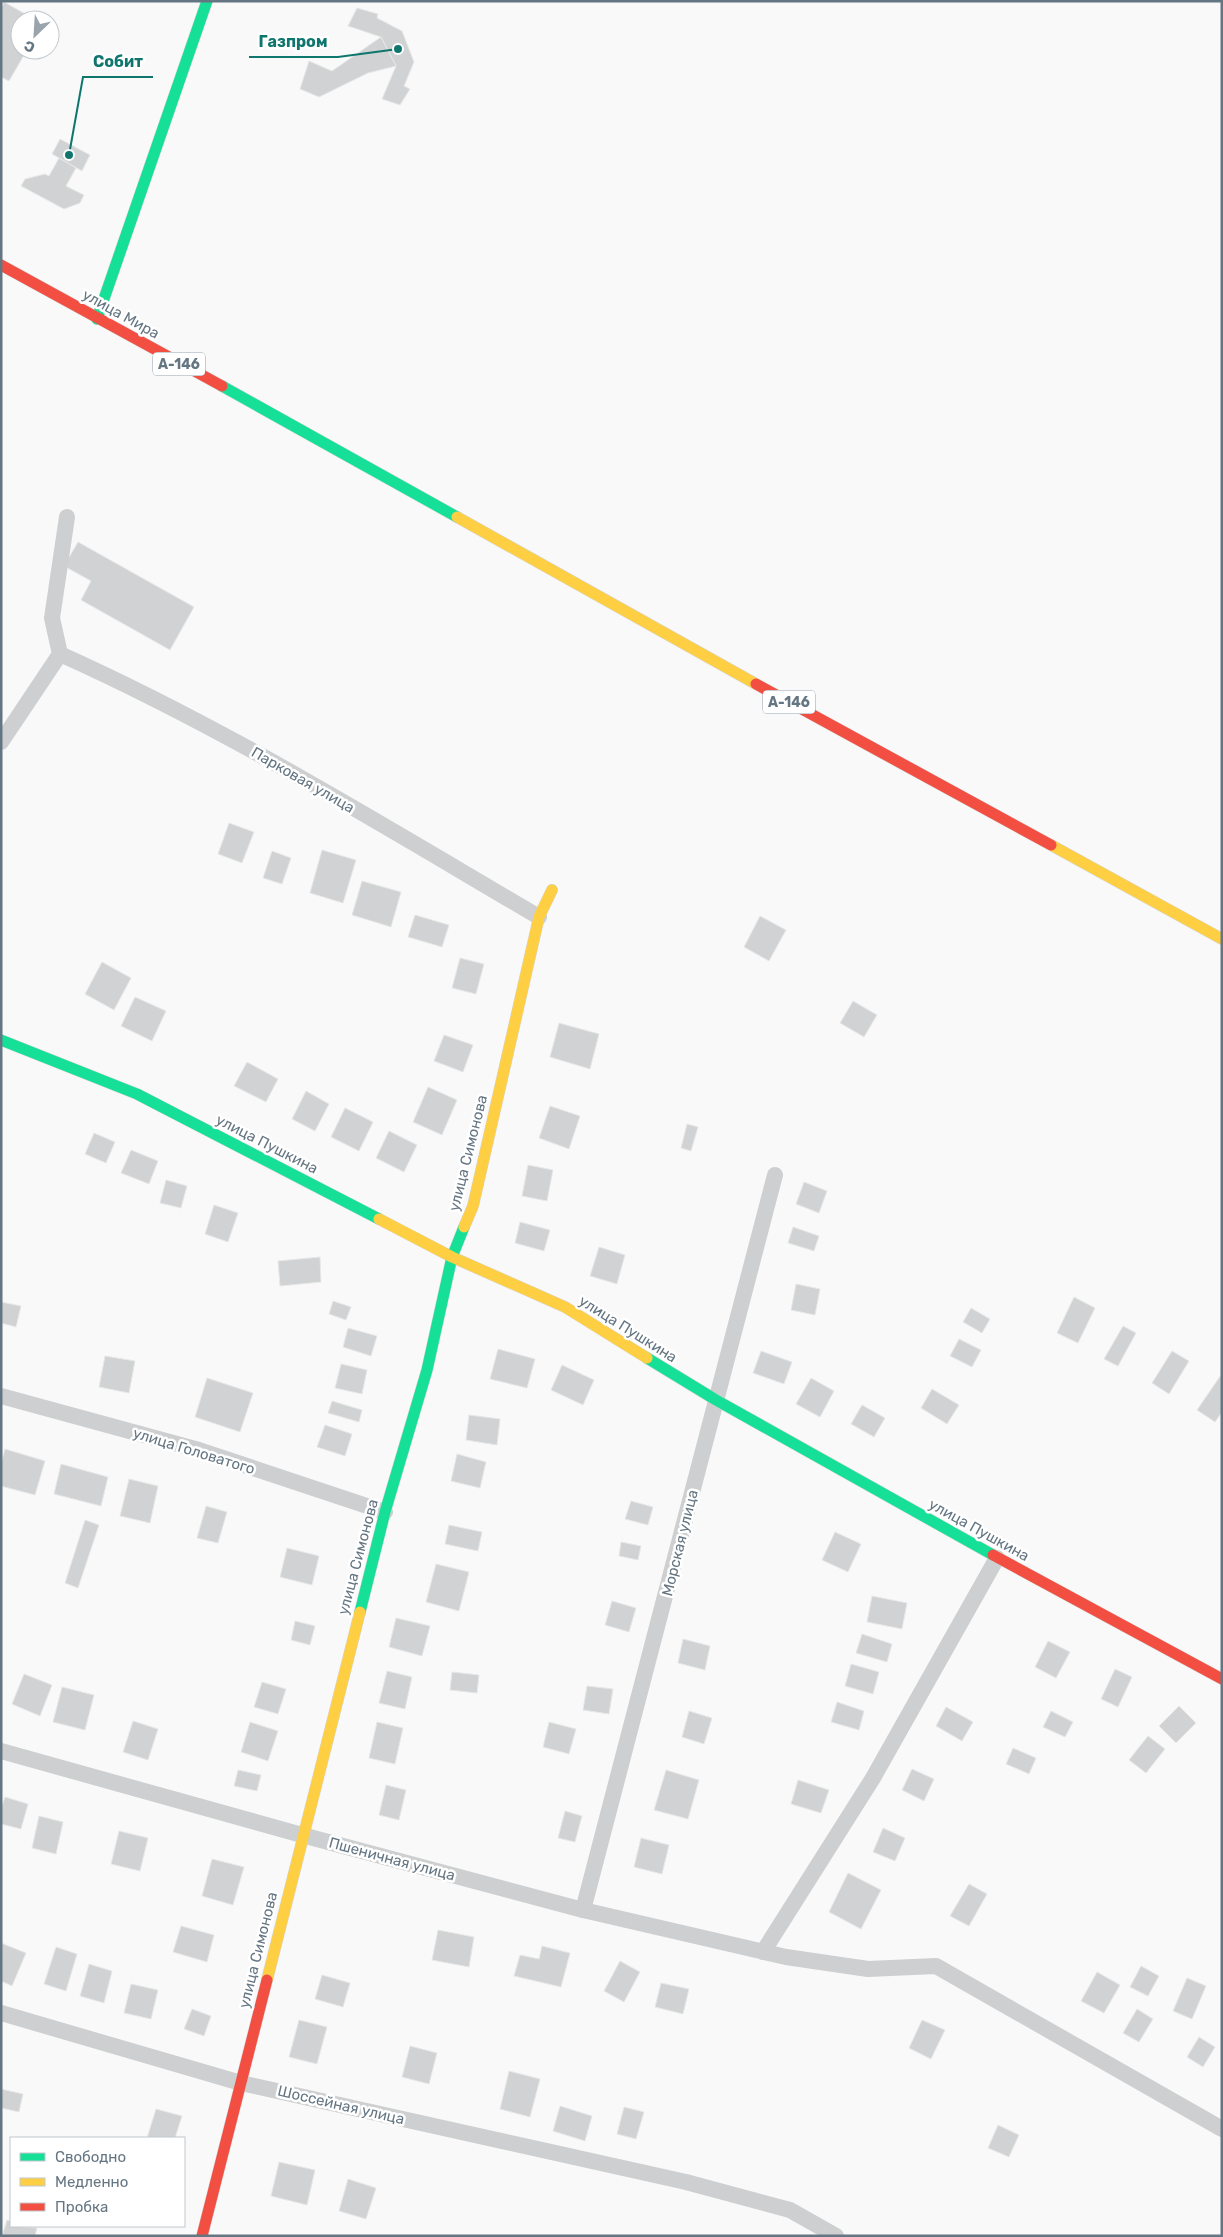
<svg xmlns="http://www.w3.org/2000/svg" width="1223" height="2237" viewBox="0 0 1223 2237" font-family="Rubik,sans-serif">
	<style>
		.building { fill: #d0d2d3; stroke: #e8e8e8 }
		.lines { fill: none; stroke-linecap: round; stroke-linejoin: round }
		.fast-casing { stroke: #d5d6d7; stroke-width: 12 }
		.slow-casing { stroke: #d5d6d7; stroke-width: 12 }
		.jam-casing { stroke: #d5d6d7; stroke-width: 12 }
		.street { stroke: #cecfd0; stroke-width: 16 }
		.fast { stroke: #16e098; stroke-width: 11 }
		.slow { stroke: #ffcf43; stroke-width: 11 }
		.jam { stroke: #f24e42; stroke-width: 11 }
		.labels { text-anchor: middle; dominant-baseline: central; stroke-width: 5; stroke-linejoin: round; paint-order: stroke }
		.shield { fill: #fff; stroke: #939fa8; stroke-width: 1 }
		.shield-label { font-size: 14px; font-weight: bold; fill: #657683 }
		.street-label { font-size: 15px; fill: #657683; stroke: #fff }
		.leader { fill: none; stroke: #0f766e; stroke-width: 2 }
		.callout-dot { fill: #0f766e; stroke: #fff; stroke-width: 2 }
		.callout-label { font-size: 16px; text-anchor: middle; font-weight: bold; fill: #0f766e; stroke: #fff; stroke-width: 5; stroke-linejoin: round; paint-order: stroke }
	</style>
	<rect width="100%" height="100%" fill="#f9f9f9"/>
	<g class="building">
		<path d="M4 2 36 20H20V50H27L9 81 1 77V8Z"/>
		<path d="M357 8 378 14 377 18 402 31 414 62 404 86 410 89 400 105 382 99 396 66 381 37 348 26Z"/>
		<path d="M381 37 396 66 368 73 319 97 300 89 309 61 332 71Z"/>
		<path d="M60 139 90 155 82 171 52 154Z"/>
		<path d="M59 158 76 168 66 186 84 195 80 203 64 209 21 186 25 179 45 174 49 176Z"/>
		<path d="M78 542 194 607 170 650 81 600 91 581 64 566Z"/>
		<path d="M229 823 254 832 242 863 218 854Z"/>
		<path d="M322 850 356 860 343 903 310 893Z"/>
		<path d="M272 851 291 858 282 884 263 878Z"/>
		<path d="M362 881 401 892 391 927 352 915Z"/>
		<path d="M415 915 449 925 442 947 408 937Z"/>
		<path d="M760 916 786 930 769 961 744 947Z"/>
		<path d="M460 958 484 964 476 994 452 988Z"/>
		<path d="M102 962 131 978 114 1010 85 994Z"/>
		<path d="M135 997 166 1011 152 1041 121 1026Z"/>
		<path d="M853 1001 877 1015 864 1037 840 1023Z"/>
		<path d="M559 1023 599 1034 590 1069 550 1057Z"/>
		<path d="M444 1035 473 1045 463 1072 434 1061Z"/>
		<path d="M247 1062 278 1079 266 1102 234 1086Z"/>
		<path d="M428 1087 457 1100 442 1135 413 1122Z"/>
		<path d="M306 1091 329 1104 315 1131 292 1119Z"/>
		<path d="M550 1106 580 1116 569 1149 539 1138Z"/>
		<path d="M345 1108 373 1122 359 1151 331 1137Z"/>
		<path d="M687 1124 698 1127 691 1151 681 1148Z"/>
		<path d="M389 1131 417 1145 404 1172 376 1158Z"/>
		<path d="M94 1133 115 1142 106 1163 85 1154Z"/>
		<path d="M131 1150 158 1161 149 1184 121 1173Z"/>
		<path d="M528 1165 553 1170 547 1201 522 1196Z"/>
		<path d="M166 1180 187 1186 181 1208 160 1203Z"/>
		<path d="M804 1182 827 1191 819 1213 796 1204Z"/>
		<path d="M214 1205 238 1213 228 1242 205 1234Z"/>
		<path d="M520 1222 550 1230 544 1251 515 1243Z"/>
		<path d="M793 1227 819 1236 814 1251 788 1243Z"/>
		<path d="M599 1247 625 1255 617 1284 590 1276Z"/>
		<path d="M320 1257 321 1282 280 1286 278 1261Z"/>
		<path d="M796 1284 820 1289 815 1315 791 1310Z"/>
		<path d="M1074 1297 1095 1308 1078 1343 1057 1333Z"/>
		<path d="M333 1301 351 1307 346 1320 329 1314Z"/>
		<path d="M1 1302 21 1306 16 1327 1 1323Z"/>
		<path d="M971 1308 990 1319 982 1333 963 1322Z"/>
		<path d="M1123 1326 1136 1333 1118 1366 1104 1359Z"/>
		<path d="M348 1328 377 1336 371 1356 343 1347Z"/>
		<path d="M959 1339 981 1350 972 1367 950 1356Z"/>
		<path d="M498 1349 535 1359 527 1388 490 1379Z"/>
		<path d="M761 1351 792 1362 784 1384 753 1373Z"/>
		<path d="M1172 1351 1189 1361 1169 1394 1152 1383Z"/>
		<path d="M105 1356 135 1361 129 1393 99 1387Z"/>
		<path d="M341 1364 367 1370 362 1394 335 1388Z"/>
		<path d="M562 1365 594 1380 583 1405 551 1390Z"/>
		<path d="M1221 1375 1222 1412 1215 1422 1197 1410Z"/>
		<path d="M207 1378 253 1393 240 1432 195 1417Z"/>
		<path d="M811 1378 834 1391 820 1417 796 1404Z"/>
		<path d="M932 1389 959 1405 947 1424 921 1408Z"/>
		<path d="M332 1401 362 1410 359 1422 328 1413Z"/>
		<path d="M862 1405 885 1418 874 1437 851 1424Z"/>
		<path d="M469 1415 500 1419 497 1445 466 1440Z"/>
		<path d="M325 1425 352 1434 345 1456 317 1447Z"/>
		<path d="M5 1449 45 1461 35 1495 1 1486V1464Z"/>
		<path d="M457 1454 486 1462 480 1488 451 1481Z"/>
		<path d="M61 1464 108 1477 101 1506 54 1494Z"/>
		<path d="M129 1479 158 1486 150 1523 120 1516Z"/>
		<path d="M631 1501 653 1507 648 1525 625 1519Z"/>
		<path d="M206 1506 227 1512 218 1543 197 1538Z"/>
		<path d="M85 1520 99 1525 78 1588 65 1583Z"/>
		<path d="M449 1525 482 1532 478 1551 445 1544Z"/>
		<path d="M835 1532 861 1544 848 1572 822 1560Z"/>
		<path d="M621 1542 641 1546 638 1560 619 1556Z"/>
		<path d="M287 1548 319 1556 312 1585 280 1577Z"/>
		<path d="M436 1564 469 1572 459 1611 426 1602Z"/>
		<path d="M872 1596 907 1603 902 1629 867 1622Z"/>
		<path d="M612 1601 636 1608 629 1632 605 1625Z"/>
		<path d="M396 1618 430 1626 422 1656 389 1647Z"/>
		<path d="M295 1621 315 1626 310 1645 291 1640Z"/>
		<path d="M862 1634 892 1644 887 1662 856 1653Z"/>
		<path d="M683 1639 710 1646 705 1670 678 1663Z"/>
		<path d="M1048 1641 1070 1652 1056 1678 1035 1667Z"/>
		<path d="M851 1664 879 1672 873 1694 845 1686Z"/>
		<path d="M1115 1669 1132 1677 1118 1707 1101 1699Z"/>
		<path d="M387 1671 412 1677 405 1709 379 1703Z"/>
		<path d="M452 1672 479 1675 477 1693 450 1690Z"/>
		<path d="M24 1674 52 1685 40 1716 12 1704Z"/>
		<path d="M262 1682 286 1689 278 1714 254 1707Z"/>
		<path d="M587 1686 613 1689 609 1714 583 1710Z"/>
		<path d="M62 1687 94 1695 85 1730 53 1722Z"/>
		<path d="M837 1702 864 1711 859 1730 831 1722Z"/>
		<path d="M1179 1706 1196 1723 1176 1743 1159 1726Z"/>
		<path d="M946 1707 973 1722 962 1741 936 1726Z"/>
		<path d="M689 1711 712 1718 704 1744 682 1737Z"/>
		<path d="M1051 1711 1073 1722 1065 1737 1043 1727Z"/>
		<path d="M133 1721 158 1729 148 1760 123 1752Z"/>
		<path d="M250 1722 278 1731 268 1761 241 1752Z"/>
		<path d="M377 1722 403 1728 395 1764 369 1758Z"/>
		<path d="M549 1722 576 1729 569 1754 543 1747Z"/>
		<path d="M1148 1736 1165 1749 1146 1773 1129 1760Z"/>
		<path d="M1013 1748 1036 1758 1029 1774 1006 1764Z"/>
		<path d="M912 1769 934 1779 924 1801 902 1790Z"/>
		<path d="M238 1770 261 1775 257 1791 234 1786Z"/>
		<path d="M666 1770 699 1780 688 1819 654 1810Z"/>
		<path d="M798 1780 829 1790 821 1813 791 1804Z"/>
		<path d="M386 1785 406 1790 399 1820 379 1815Z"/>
		<path d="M5 1797 28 1804 21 1829 1 1824V1809Z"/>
		<path d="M565 1811 582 1816 575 1842 558 1838Z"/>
		<path d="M39 1816 63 1822 56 1854 32 1848Z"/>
		<path d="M883 1828 905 1838 895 1861 873 1852Z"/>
		<path d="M119 1831 148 1838 140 1871 111 1864Z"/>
		<path d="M641 1838 669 1845 662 1874 634 1867Z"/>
		<path d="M212 1859 244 1867 233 1905 202 1896Z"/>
		<path d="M848 1873 881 1890 861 1929 829 1912Z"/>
		<path d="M969 1884 987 1894 969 1926 950 1916Z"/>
		<path d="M181 1926 214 1935 207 1962 173 1952Z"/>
		<path d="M438 1930 474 1937 469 1967 432 1960Z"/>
		<path d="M1 1943 26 1953 12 1986 1 1981Z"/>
		<path d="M542 1946 570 1953 561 1987 514 1976 520 1955 539 1959Z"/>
		<path d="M56 1947 77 1954 66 1991 44 1984Z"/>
		<path d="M620 1961 640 1972 624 2002 604 1991Z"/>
		<path d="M89 1964 112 1971 104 2003 80 1996Z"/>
		<path d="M1141 1966 1159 1976 1148 1996 1130 1987Z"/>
		<path d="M1097 1972 1120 1985 1104 2013 1081 2001Z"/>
		<path d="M322 1975 350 1983 343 2007 315 1999Z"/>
		<path d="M1187 1978 1206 1986 1192 2019 1173 2011Z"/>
		<path d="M661 1983 689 1989 683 2014 655 2007Z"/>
		<path d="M131 1984 158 1990 151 2019 124 2013Z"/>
		<path d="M192 2009 211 2016 204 2036 184 2029Z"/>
		<path d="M1137 2009 1153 2019 1139 2042 1123 2033Z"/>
		<path d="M299 2020 327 2027 317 2064 289 2057Z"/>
		<path d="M922 2020 945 2030 931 2059 909 2048Z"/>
		<path d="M1199 2037 1215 2047 1203 2067 1187 2057Z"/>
		<path d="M410 2046 437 2053 429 2084 402 2077Z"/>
		<path d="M509 2071 540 2079 530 2117 500 2109Z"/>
		<path d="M1 2089 23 2094 19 2112 1 2108Z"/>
		<path d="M560 2106 592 2116 585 2141 553 2131Z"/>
		<path d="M624 2107 644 2112 636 2139 617 2134Z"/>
		<path d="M156 2109 182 2116 175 2138H147Z"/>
		<path d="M998 2125 1019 2135 1009 2157 988 2148Z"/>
		<path d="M279 2162 315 2170 307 2205 271 2196Z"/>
		<path d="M348 2179 376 2188 366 2219 339 2211Z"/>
		<path d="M7 2220 11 2221V2226L37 2228 35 2236H2Z"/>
	</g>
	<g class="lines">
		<defs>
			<g id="fast">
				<path d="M97 319 207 1"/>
				<path d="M222 386 457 517"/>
				<path d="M1 1040 137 1094 379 1219"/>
				<path d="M647 1358 716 1400 993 1555"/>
				<path d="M360 1612 385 1512 427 1370 452 1257 464 1227"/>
			</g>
			<g id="slow">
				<path d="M457 517 756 684"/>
				<path d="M1051 845 1222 939"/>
				<path d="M379 1219 452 1257 565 1307 647 1358"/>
				<path d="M464 1227 473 1206 539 917 552 890"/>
				<path d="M267 1980 360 1612"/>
			</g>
			<g id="jam">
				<path d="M1 265 222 386"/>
				<path d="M756 684 1051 845"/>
				<path d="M993 1555 1222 1679"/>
				<path d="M202 2236 267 1980"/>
			</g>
		</defs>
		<use href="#fast" class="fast-casing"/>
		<use href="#slow" class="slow-casing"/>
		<use href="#jam" class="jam-casing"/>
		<g class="street">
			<path d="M60 654C227 729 382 825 539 917"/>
			<path d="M1 742 60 654 52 618 67 517"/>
			<path d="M1 1396 199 1450 385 1512"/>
			<path d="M1 1751 302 1835 583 1910 786 1957 868 1969 936 1966 1222 2129"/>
			<path d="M583 1910 775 1175"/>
			<path d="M763 1952 873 1778 997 1558"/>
			<path d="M1 2013 241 2083 686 2182 790 2210 836 2236"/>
		</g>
		<use href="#fast" class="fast"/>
		<use href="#slow" class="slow"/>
		<use href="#jam" class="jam"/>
	</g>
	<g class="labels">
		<g class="shield">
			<rect x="153" y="352.5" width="52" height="23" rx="4"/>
			<rect x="763" y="690.5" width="52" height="23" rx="4"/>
		</g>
		<g class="shield-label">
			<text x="179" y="364">А-146</text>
			<text x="789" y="702">А-146</text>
		</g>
		<g class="street-label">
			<text transform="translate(121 314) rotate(29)">улица Мира</text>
			<text transform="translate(303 780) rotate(30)">Парковая улица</text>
			<text transform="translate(267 1144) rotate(27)">улица Пушкина</text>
			<text transform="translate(468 1153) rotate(-76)">улица Симонова</text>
			<text transform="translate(628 1329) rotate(32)">улица Пушкина</text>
			<text transform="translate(194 1451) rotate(17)">улица Головатого</text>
			<text transform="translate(979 1530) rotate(29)">улица Пушкина</text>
			<text transform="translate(680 1543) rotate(-76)">Морская улица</text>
			<text transform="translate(358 1557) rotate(-75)">улица Симонова</text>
			<text transform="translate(392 1859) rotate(15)">Пшеничная улица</text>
			<text transform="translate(258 1950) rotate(-76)">улица Симонова</text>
			<text transform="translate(341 2105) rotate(13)">Шоссейная улица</text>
		</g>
	</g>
	<path class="leader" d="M398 49L338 57H249M69 155L83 77H153"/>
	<g class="callout-dot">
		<circle cx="398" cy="49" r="5"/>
		<circle cx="69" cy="155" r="5"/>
	</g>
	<g class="callout-label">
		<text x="293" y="47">Газпром</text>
		<text x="118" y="67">Собит</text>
	</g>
	<rect width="1223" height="2237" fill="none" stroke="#657683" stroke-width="5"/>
	<rect x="10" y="2137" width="175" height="90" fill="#ffffff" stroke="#c1c8cd"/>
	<rect x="20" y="2153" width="25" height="8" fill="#16e098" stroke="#c1c8cd"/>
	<text x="55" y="2162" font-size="15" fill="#657683">Свободно</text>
	<rect x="20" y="2178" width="25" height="8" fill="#ffcf43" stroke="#c1c8cd"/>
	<text x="55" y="2187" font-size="15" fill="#657683">Медленно</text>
	<rect x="20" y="2203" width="25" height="8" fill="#f24e42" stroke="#c1c8cd"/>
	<text x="55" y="2212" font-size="15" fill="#657683">Пробка</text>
	<g transform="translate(35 35) rotate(205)"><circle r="24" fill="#ffffff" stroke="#c1c8cd"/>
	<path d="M0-4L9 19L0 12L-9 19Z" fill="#99a4ac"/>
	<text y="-8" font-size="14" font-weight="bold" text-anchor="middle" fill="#657683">С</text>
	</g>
</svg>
